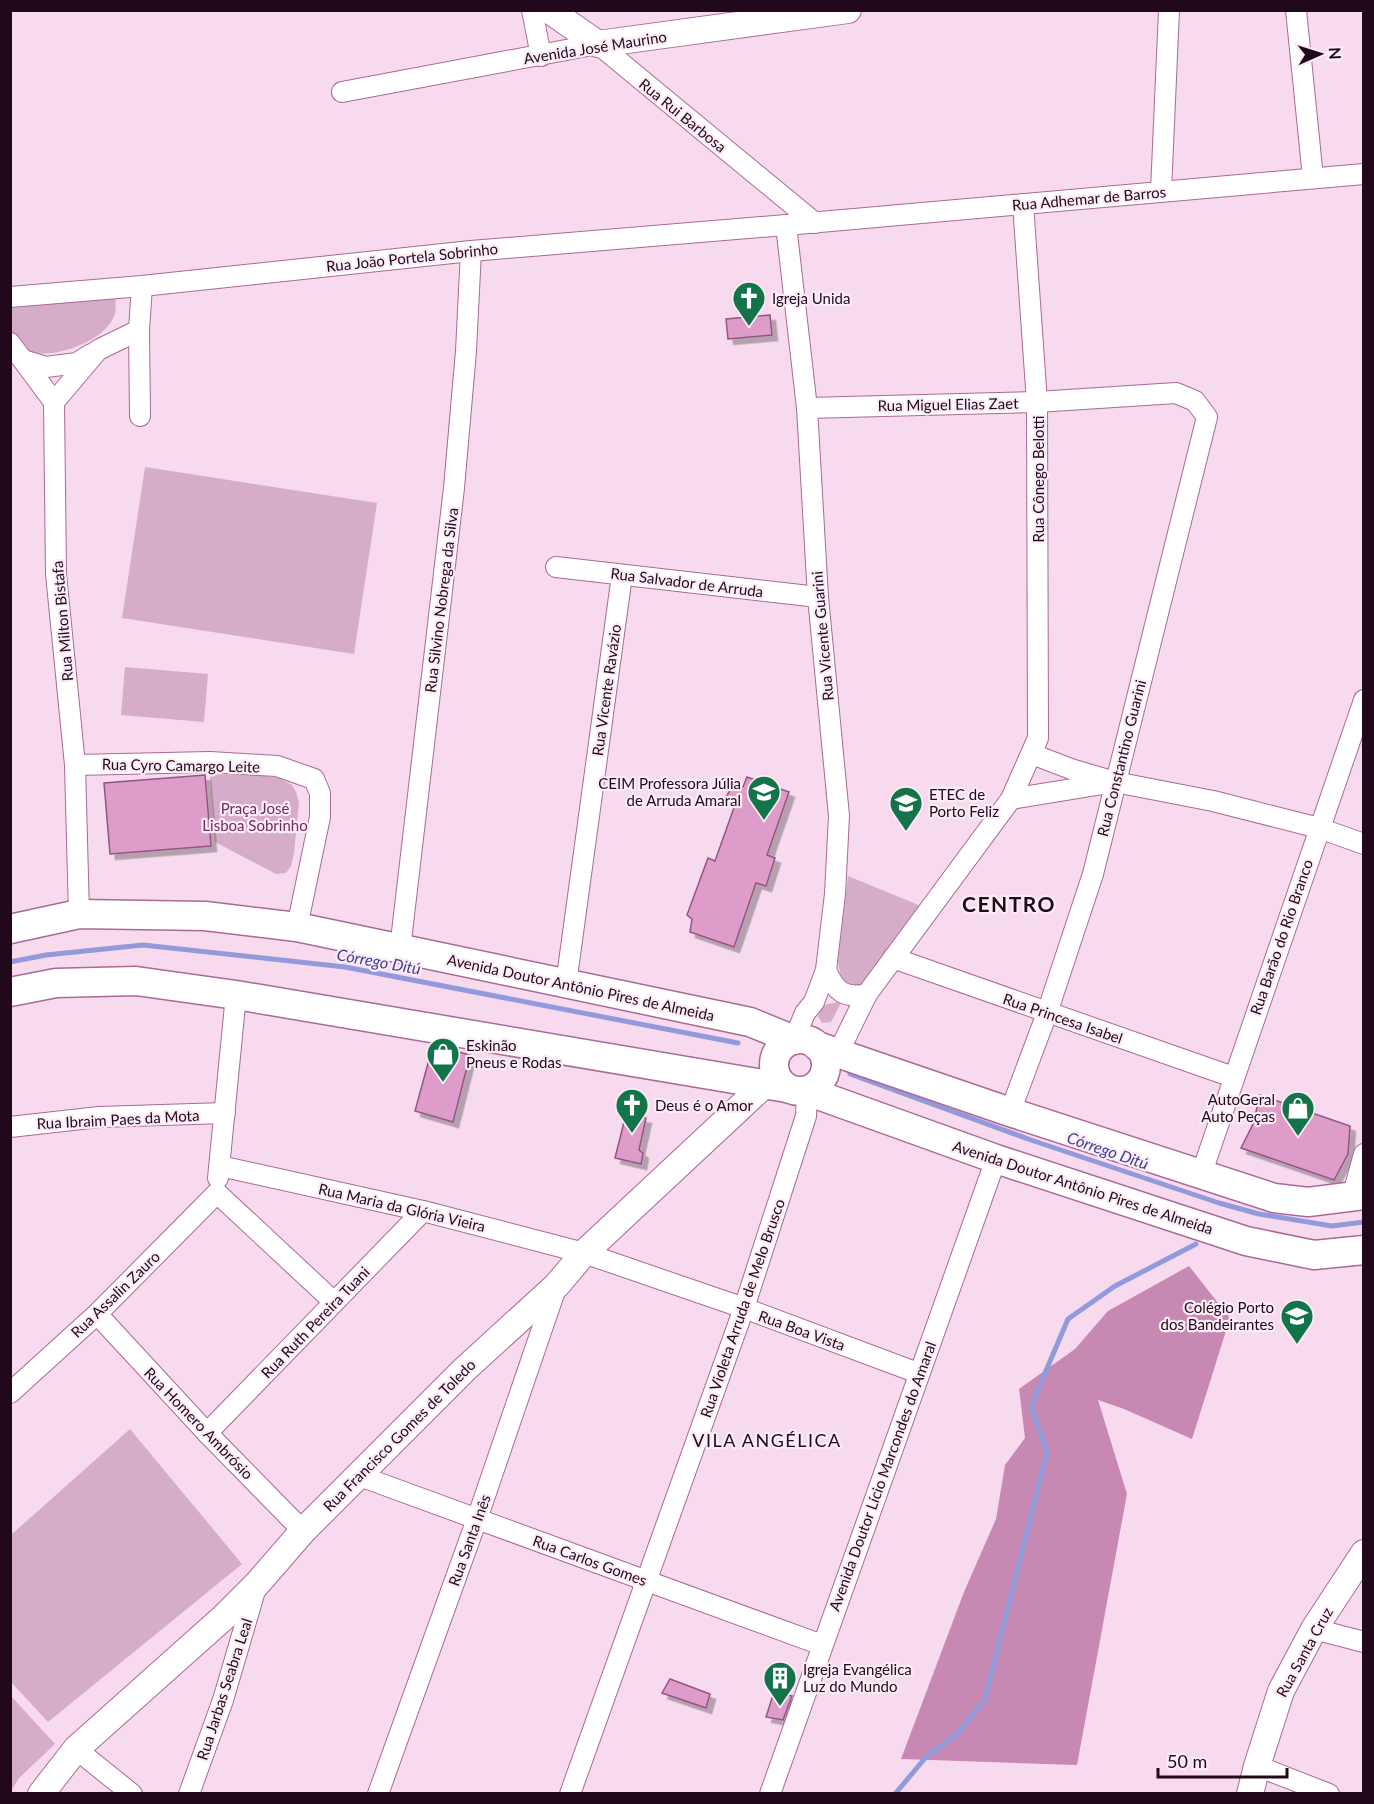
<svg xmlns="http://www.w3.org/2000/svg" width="1374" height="1804" viewBox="0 0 1374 1804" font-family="Lato,sans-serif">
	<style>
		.green { fill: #d6adc9 }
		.forest { fill: #c788b4 }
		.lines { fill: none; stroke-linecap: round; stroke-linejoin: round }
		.stream { stroke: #929adc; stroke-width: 5 }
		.building { fill: #de9cca; stroke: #945482; stroke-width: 1.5; filter: url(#shadow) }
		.minor-casing { stroke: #aa6997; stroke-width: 22 }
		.tertiary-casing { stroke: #aa6997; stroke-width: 28 }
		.secondary-casing { stroke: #aa6997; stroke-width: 31 }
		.minor { stroke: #fff; stroke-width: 20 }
		.tertiary { stroke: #fff; stroke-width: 26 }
		.secondary { stroke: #fff; stroke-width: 28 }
		.labels { text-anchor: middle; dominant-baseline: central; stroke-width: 4.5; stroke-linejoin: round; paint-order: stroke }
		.street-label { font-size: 15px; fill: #21081b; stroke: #fbecf6 }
		.poi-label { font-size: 15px; fill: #21081b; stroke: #fbecf6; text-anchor: start }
		.park-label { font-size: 15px; fill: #732861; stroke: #fbecf6 }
		.water-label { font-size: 16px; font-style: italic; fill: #3d3f8d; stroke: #fbecf6 }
		.quarter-label { font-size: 18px; letter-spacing: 1.5px; fill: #21081b; stroke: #fbecf6 }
		.district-label { font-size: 21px; font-weight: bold; letter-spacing: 1.5px; fill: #21081b; stroke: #fbecf6 }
	</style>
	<defs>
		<filter id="shadow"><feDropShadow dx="5.5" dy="5.5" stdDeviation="0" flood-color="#0004"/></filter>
	</defs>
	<rect width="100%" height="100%" fill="#f7daed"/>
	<g class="green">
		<path d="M115 294C115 299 117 307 115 313 109 340 52 361 28 351 22 348 16 340 11 335L10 303Z"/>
		<path d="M145 467 377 503 354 654 122 618Z"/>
		<path d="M125 667 208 674 204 722 121 715Z"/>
		<path d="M247 773 279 778 292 785 296 792 299 802 294 853 291 866 286 873 276 874 215 842 210 775Z"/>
		<path d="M848 876 921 906 864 983 851 989 841 980 838 961Z"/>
		<path d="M842 1001 831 1022 822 1023 818 1016 824 1005Z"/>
		<path d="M130 1429 242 1564 48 1722 11 1682V1535Z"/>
		<path d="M11 1696 55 1744 19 1778 11 1791Z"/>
	</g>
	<path class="forest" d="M1189 1266 1230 1318 1192 1439 1124 1409 1098 1400 1127 1494 1077 1765 901 1759 964 1592 996 1519 1005 1465 1025 1438 1019 1389 1075 1349 1108 1311Z"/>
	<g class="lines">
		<g class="stream">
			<path d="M10 962 46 955 143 945 345 967 738 1043"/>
			<path d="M850 1074 1031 1140 1219 1203 1259 1214 1332 1226 1364 1222"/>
			<path d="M895 1794 926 1757 957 1734 985 1699 1047 1452 1031 1406 1068 1319 1115 1286 1196 1244"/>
		</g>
	</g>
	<g class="building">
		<path d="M770 315 772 335 728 339 726 319Z"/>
		<path d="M205 775 211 846 110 854 104 783Z"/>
		<path d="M747 777 789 792 767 855 775 858 766 886 756 883 734 947 690 932 692 919 687 915 708 858 715 861 736 802 726 797 733 785 743 787Z"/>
		<path d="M433 1045 470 1055 453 1122 415 1111Z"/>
		<path d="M1260 1095 1350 1126 1348 1154 1334 1180 1241 1148 1253 1124Z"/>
		<path d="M626 1114 646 1118 639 1150 643 1153 641 1164 615 1158Z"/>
		<path d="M670 1679 710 1694 706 1708 662 1693Z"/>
		<path d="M774 1692 792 1696 783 1720 766 1717Z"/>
	</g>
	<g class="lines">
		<defs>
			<g id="minor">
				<path d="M532 10 541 56"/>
				<path d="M1296 10 1313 178"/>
				<path d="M342 92 598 44 815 223"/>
				<path d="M1161 191 1169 10"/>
				<path d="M786 225 807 408 818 597 839 816 835 894 826 970 814 1002 805 1013 794 1040"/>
				<path d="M10 297 142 286 471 251 786 225 1364 174"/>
				<path d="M139 330 140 416"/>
				<path d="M10 343 54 402 56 574 75 765 79 914"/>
				<path d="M23 360 46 367 77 363 91 354"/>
				<path d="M54 402 98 350 139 330 142 286"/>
				<path d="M807 408 1037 402 1176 393 1195 401 1207 417 1093 874 1047 1013 1010 1112"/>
				<path d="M556 567 818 597"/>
				<path d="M1032 754 1071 769 1115 782 1213 801 1319 828 1364 844"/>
				<path d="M75 765 210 762 277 766 314 779 320 793V817L297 927"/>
				<path d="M1011 799 1109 783"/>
				<path d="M400 949 454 488 466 351 471 251"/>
				<path d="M893 958 1233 1077"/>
				<path d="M826 970C835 991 844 999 867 994"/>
				<path d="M566 984 622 575"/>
				<path d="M838 1053 867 994 1011 799 1038 738 1037 402 1023 204"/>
				<path d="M10 1127 99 1117 225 1113"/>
				<path d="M220 1166 423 1211 584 1253 744 1308 918 1373"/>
				<path d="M1201 1175 1364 700"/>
				<path d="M218 1178 236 995"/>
				<path d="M217 1193 334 1302"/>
				<path d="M1352 1198 1364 1154"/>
				<path d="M97 1314 207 1433 303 1531"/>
				<path d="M10 1393 97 1314 217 1193"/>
				<path d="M207 1433 423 1211"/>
				<path d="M357 1475 822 1645"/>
				<path d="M1314 1629 1364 1642"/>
				<path d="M76 1749 132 1794"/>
				<path d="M1257 1766 1329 1794"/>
				<path d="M189 1794 223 1700 257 1584"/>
				<path d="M378 1794 477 1519 557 1285"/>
				<path d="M570 1794 744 1308 806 1116 807 1091"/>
				<path d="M770 1794 996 1159"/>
			</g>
			<g id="tertiary">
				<path d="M549 10 598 44 848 10"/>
				<path d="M41 1794 76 1749 224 1617 257 1584 303 1531 465 1369 557 1285 584 1253 764 1085"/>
				<path d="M1250 1794 1257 1766 1281 1691 1314 1629 1364 1553"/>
			</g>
			<g id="secondary">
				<path d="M10 929 79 914 205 916 297 927 750 1022 794 1040"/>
				<path d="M10 992 56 983 136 981 236 995 787 1088"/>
				<circle cx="800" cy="1065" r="26"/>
				<path d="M817 1046 1010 1112 1274 1198 1308 1202 1364 1195"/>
				<path d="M807 1091 996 1159 1246 1241 1314 1255 1364 1250"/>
			</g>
		</defs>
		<use href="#minor" class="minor-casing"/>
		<use href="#tertiary" class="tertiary-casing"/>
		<use href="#secondary" class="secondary-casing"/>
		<use href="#minor" class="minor"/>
		<use href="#tertiary" class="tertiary"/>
		<use href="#secondary" class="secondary"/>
	</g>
	<defs>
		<symbol id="church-pin" viewBox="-11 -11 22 30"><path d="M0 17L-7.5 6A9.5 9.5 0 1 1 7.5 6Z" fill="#137349" stroke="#fbecf6"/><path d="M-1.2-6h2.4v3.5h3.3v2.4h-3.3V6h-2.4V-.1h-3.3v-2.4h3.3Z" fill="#fff"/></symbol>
		<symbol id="school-pin" viewBox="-11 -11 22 30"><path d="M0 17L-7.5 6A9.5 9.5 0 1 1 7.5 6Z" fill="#137349" stroke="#fbecf6"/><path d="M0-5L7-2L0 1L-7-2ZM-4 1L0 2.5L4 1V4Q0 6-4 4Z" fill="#fff"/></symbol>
		<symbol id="university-pin" viewBox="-11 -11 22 30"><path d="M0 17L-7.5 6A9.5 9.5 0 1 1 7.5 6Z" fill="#137349" stroke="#fbecf6"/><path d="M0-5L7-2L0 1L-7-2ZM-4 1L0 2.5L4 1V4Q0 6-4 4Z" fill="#fff"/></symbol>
		<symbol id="shop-pin" viewBox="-11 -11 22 30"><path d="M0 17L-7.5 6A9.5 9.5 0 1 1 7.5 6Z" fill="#137349" stroke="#fbecf6"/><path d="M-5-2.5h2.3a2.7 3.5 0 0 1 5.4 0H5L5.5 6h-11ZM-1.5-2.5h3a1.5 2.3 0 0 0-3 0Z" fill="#fff"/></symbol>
		<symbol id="building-pin" viewBox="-11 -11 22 30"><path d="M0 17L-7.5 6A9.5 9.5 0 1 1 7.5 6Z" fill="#137349" stroke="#fbecf6"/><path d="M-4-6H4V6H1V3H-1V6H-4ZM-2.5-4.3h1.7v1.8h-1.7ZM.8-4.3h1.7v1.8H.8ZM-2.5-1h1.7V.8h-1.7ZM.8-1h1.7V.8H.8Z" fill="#fff"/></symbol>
	</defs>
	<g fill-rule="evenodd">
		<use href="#church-pin" x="730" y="279" width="38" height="52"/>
		<use href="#school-pin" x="745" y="773" width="38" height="52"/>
		<use href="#university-pin" x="887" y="784" width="38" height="52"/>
		<use href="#shop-pin" x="424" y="1035" width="38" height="52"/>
		<use href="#church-pin" x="613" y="1086" width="38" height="52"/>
		<use href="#shop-pin" x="1279" y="1089" width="38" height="52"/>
		<use href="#school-pin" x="1278" y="1297" width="38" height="52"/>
		<use href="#building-pin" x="761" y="1659" width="38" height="52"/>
	</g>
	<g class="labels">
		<g class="street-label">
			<text transform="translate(595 47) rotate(-9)">Avenida José Maurino</text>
			<text transform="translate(683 115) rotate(39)">Rua Rui Barbosa</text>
			<text transform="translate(1089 198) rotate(-5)">Rua Adhemar de Barros</text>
			<text transform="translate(412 257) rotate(-6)">Rua João Portela Sobrinho</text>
			<text transform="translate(948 404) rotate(-1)">Rua Miguel Elias Zaet</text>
			<text transform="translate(1038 479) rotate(-90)">Rua Cônego Belotti</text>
			<text transform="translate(687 582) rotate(7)">Rua Salvador de Arruda</text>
			<text transform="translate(441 600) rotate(-83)">Rua Silvino Nobrega da Silva</text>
			<text transform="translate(62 621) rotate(-95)">Rua Milton Bistafa</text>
			<text transform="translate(822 636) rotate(-95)">Rua Vicente Guarini</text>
			<text transform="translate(606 690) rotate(-82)">Rua Vicente Ravázio</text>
			<text transform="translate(1121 758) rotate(-76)">Rua Constantino Guarini</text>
			<text transform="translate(181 765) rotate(1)">Rua Cyro Camargo Leite</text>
			<text transform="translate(1281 937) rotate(-71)">Rua Barão do Rio Branco</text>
			<text transform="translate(581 987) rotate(12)">Avenida Doutor Antônio Pires de Almeida</text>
			<text transform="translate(1063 1018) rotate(19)">Rua Princesa Isabel</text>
			<text transform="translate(118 1119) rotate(-3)">Rua Ibraim Paes da Mota</text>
			<text transform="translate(1083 1187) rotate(18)">Avenida Doutor Antônio Pires de Almeida</text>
			<text transform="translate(402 1207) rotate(13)">Rua Maria da Glória Vieira</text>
			<text transform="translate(115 1294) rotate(-44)">Rua Assalin Zauro</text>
			<text transform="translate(742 1308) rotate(-71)">Rua Violeta Arruda de Melo Brusco</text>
			<text transform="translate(315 1322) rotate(-46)">Rua Ruth Pereira Tuani</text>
			<text transform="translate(802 1330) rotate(20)">Rua Boa Vista</text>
			<text transform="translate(199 1423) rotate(46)">Rua Homero Ambrósio</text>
			<text transform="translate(399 1435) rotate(-45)">Rua Francisco Gomes de Toledo</text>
			<text transform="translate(882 1476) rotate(-70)">Avenida Doutor Lício Marcondes do Amaral</text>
			<text transform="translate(469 1540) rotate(-70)">Rua Santa Inês</text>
			<text transform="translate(590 1560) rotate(20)">Rua Carlos Gomes</text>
			<text transform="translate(1304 1652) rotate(-61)">Rua Santa Cruz</text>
			<text transform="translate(224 1689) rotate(-72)">Rua Jarbas Seabra Leal</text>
		</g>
		<g class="poi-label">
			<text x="772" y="298">Igreja Unida</text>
			<text x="741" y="783" text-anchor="end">CEIM Professora Júlia<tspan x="741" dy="17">de Arruda Amaral</tspan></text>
			<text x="929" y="794">ETEC de<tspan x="929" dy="17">Porto Feliz</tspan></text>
			<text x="466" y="1045">Eskinão<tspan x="466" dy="17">Pneus e Rodas</tspan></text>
			<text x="1275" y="1099" text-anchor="end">AutoGeral<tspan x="1275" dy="17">Auto Peças</tspan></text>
			<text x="655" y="1105">Deus é o Amor</text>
			<text x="1274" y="1307" text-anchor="end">Colégio Porto<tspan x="1274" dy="17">dos Bandeirantes</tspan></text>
			<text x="803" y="1669">Igreja Evangélica<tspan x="803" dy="17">Luz do Mundo</tspan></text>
		</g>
		<g class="park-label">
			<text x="255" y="808">Praça José<tspan x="255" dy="17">Lisboa Sobrinho</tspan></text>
		</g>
		<g class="water-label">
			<text transform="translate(379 961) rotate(10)">Córrego Ditú</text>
			<text transform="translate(1108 1150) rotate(19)">Córrego Ditú</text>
		</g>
		<g class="quarter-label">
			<text x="767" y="1440">VILA ANGÉLICA</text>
		</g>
		<g class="district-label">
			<text x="1009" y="903">CENTRO</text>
		</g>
	</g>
	<rect width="1374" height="1804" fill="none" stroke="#21081b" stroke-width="24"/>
	<g transform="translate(1320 54) rotate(87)" stroke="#fbecf6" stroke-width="4.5" paint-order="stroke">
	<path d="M0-4.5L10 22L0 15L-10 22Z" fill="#21081b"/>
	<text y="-9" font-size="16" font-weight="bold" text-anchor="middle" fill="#21081b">N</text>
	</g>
	<path d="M1158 1768v9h129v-9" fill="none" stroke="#21081b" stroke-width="3"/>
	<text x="1167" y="1768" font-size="18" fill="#21081b" stroke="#fbecf6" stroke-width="4.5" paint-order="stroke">50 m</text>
</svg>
